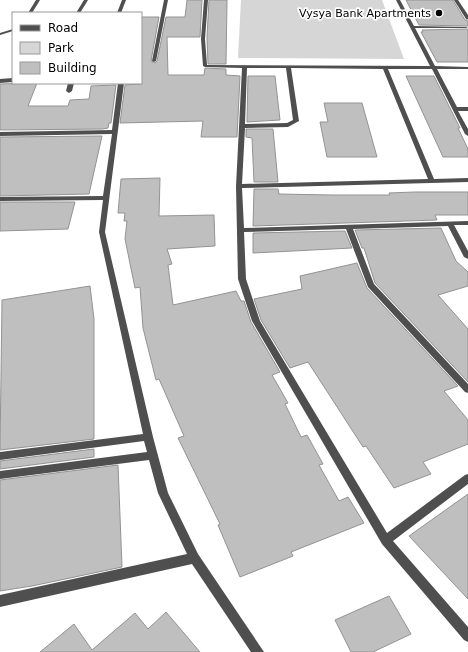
<svg xmlns="http://www.w3.org/2000/svg" width="468" height="652" viewBox="0 0 468 652" font-family="'DejaVu Sans',sans-serif">
	<style>
		.green { fill: #d6d6d6 }
		.building { fill: #bfbfbf; stroke: #939393 }
		.lines { fill: none; stroke-linecap: round; stroke-linejoin: round }
		.street { fill: #4f4f4f; fill-rule: evenodd }
		.poi-dot { fill: #000; stroke: #fff; stroke-width: 1.5 }
		.labels { text-anchor: middle; dominant-baseline: central; stroke-width: 3.5; stroke-linejoin: round; paint-order: stroke }
		.far-poi-label { font-size: 11px; fill: #000; stroke: #fff; text-anchor: end }
	</style>
	<rect width="100%" height="100%" fill="#fff"/>
	<path class="green" d="M241 0H382L404 59 238 58Z"/>
	<g class="building">
		<path d="M187 0H202L200 37H167L168 75H204L205 68 226 69V75L240 76 237 137H201L203 121 120 123 125 85 141 84V17H159L151 61 155 63 157 61 166 17H185Z"/>
		<path d="M209 0H227L226 64H208L207 37Z"/>
		<path d="M406 0H453L465 20H468V26L419 25Z"/>
		<path d="M468 29V62H437L421 32H423L422 30Z"/>
		<path d="M248 76H275L280 120 247 122Z"/>
		<path d="M406 76H434L460 128H458L468 149V157H443Z"/>
		<path d="M37 83 28 106H68L70 100 89 99 91 86 116 85 111 123H109L108 128 103 129 0 130V84Z"/>
		<path d="M324 103H362L377 157H327L320 122H328Z"/>
		<path d="M246 129H273L278 182H254L252 138 246 137Z"/>
		<path d="M102 136 89 194 0 196V137Z"/>
		<path d="M160 178 159 216 214 215 215 246 167 249 172 264 168 265 173 305 236 291 241 301H244L251 322 280 372 272 375 288 403 285 404 301 437 307 435 323 464 319 465 339 501 348 497 364 523 291 552 293 556 240 577 218 525 220 524 178 438 184 436 159 379 156 380 143 328 140 287 135 288 125 239 127 221H124L125 213H118L121 179Z"/>
		<path d="M254 189H278L279 194 332 195H390L389 193 414 192H468V215H435L437 220 253 226Z"/>
		<path d="M0 202H75L68 229 0 231Z"/>
		<path d="M441 228 456 261 468 272V286L438 295 468 329V382L375 283 364 248H362L355 230Z"/>
		<path d="M345 231 352 248 253 253V233Z"/>
		<path d="M357 263 367 288 458 386 444 391 468 420V444L423 462 431 474 394 488 366 446 363 447 308 362 290 368 261 320 254 299 302 289 300 276Z"/>
		<path d="M90 286 94 319V439L0 450 2 300Z"/>
		<path d="M94 449V457L0 469V461Z"/>
		<path d="M118 465 122 567 32 586 0 591V480Z"/>
		<path d="M468 494V599L409 536Z"/>
		<path d="M389 596 411 634 373 652H351L335 620Z"/>
		<path d="M166 612 200 652H40L74 624 92 650 135 613 148 629Z"/>
	</g>
	<g class="lines">
		<g class="street">
			<path d="M36 0H40L32 13H28Z"/>
			<path d="M84 0H88L80 13H76Z"/>
			<path d="M122 0H126L121 13H117Z"/>
			<path d="M164 0H168L156 61 154 62 152 61Z"/>
			<path d="M204 0H208L205 39 207 65 430 66 396 0H400L414 26 468 27 466 28H415L435 66 468 67V69H437L457 107H468V111H458L468 129V136L465 134 432 69H388L434 179 468 178V182L242 188 244 228 468 221V225H454L468 251V259L464 257 448 226 353 229 374 284 468 384V393L465 392 368 287 346 229 244 232 246 279 260 321 387 533 465 475 468 474V484L393 541 468 627V642L464 640 382 544 252 321 238 279 236 186 242 68 205 67 203 66 201 39ZM247 68H286L293 120 287 123 245 124ZM291 68 383 69 428 179 242 184 245 128 288 127 299 121Z"/>
			<path d="M454 0H458L468 15V19H466Z"/>
			<path d="M13 29V31L0 35V33Z"/>
			<path d="M13 78V82L0 83V79Z"/>
			<path d="M68 83H74L72 91 69 93 66 91Z"/>
			<path d="M118 83H124L105 232 153 437 168 493 198 554 264 652H251L192 564 0 607V595L187 554 158 493 149 460 0 479V471L147 452 144 441 0 460V452L143 434 99 232 103 200 0 201V197L103 196 112 134 0 136V132L112 130Z"/>
		</g>
	</g>
	<circle class="poi-dot" cx="439" cy="13" r="4"/>
	<g class="labels">
		<g class="far-poi-label">
			<text x="431" y="13">Vysya Bank Apartments</text>
		</g>
	</g>
	<rect x="12" y="12" width="130" height="72" fill="#ffffff" stroke="#999999"/>
	<rect x="20" y="25" width="20" height="6" fill="#4f4f4f" stroke="#999999"/>
	<text x="48" y="32" font-size="12" fill="#000000">Road</text>
	<rect x="20" y="42" width="20" height="12" fill="#d6d6d6" stroke="#999999"/>
	<text x="48" y="52" font-size="12" fill="#000000">Park</text>
	<rect x="20" y="62" width="20" height="12" fill="#bfbfbf" stroke="#999999"/>
	<text x="48" y="72" font-size="12" fill="#000000">Building</text>
</svg>
